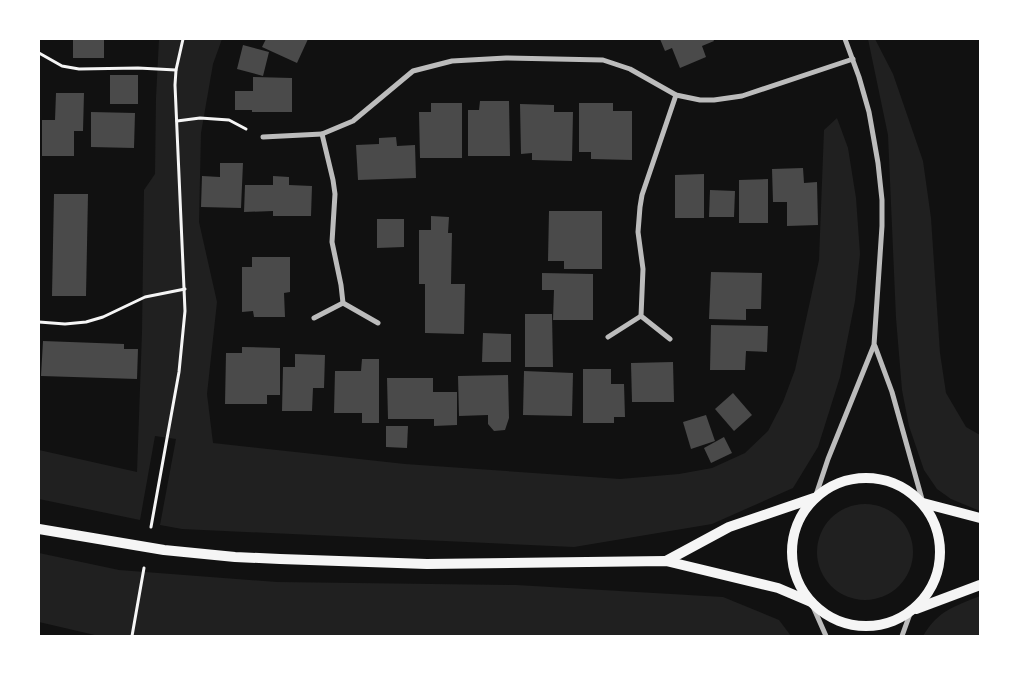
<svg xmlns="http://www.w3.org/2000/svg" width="1019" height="675" viewBox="0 0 1019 675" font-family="'Golos Text',sans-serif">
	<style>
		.green { fill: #202020 }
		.building { fill: #4a4a4a }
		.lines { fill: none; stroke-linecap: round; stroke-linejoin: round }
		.path { stroke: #f5f5f5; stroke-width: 3 }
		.minor { stroke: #bcbcbc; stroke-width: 5 }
		.secondary { stroke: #f5f5f5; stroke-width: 10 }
	</style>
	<rect width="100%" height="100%" fill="#111"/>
	<g class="green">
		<path d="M159 39H222L213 64 201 133 199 222 217 302 207 394 213 443 405 464 620 479 679 474 712 468 745 453 768 431 783 402 795 370 819 260 824 130 837 118 848 148 856 198 860 254 855 301 840 377 818 447 793 488 712 524 574 547 182 529 160 525 176 439 155 436 140 520 39 499V450L137 472 142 332 144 190 155 174 156 98Z"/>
		<path d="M868 39H875L893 74 923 161 931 218 940 353 946 393 966 427 980 435V511L951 499 937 489 924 470 909 426 902 390 896 318 888 135Z"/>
		<circle cx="865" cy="552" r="48"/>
		<path d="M39 553 119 570 277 582 516 585 723 597 779 620 791 636H99L39 622Z"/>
		<path d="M980 596V636H923C939 610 953 607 980 596Z"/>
	</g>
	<g class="building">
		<rect x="73" y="39" width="31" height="19"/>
		<path d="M266 39H308L297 63 262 47Z"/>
		<path d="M660 39H713L714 41 702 46 706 57 680 68 672 48 665 51Z"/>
		<path d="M243 45 269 52 263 76 237 69Z"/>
		<rect x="110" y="75" width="28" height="29"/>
		<path d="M253 77 292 78V112H252V110H235V91H253Z"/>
		<path d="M56 93H84L83 131H74V156H42V120H55Z"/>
		<path d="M480 101H509L510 156H468V110H479Z"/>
		<path d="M431 103H462V158H420L419 112H431Z"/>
		<path d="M579 103H613V111H632V160L591 159V152H579Z"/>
		<path d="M520 104 554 105V112H573L572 161 532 160V153L521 154Z"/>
		<path d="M91 112 135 113 134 148 91 147Z"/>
		<path d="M396 137 397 146 415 145 416 178 358 180 356 145 379 144V138Z"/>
		<path d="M220 163H243L241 208 201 207 202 176 220 177Z"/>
		<path d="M803 168 804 183 817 182 818 225 787 226V202H773L772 169Z"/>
		<path d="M704 174V218H675V175Z"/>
		<path d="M273 176 289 177V185L312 186 311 216H273V211L244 212 245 185H273Z"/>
		<path d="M768 179V223H739V180Z"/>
		<path d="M710 190 735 191 734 217H709Z"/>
		<path d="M54 194H88L86 296H52Z"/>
		<path d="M549 211H602V269H564V261H548Z"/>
		<path d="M431 216 449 217 448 233H452L451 284H465L464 334 425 333V284H419V230H431Z"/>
		<path d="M377 219H404V247L377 248Z"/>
		<path d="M252 257H290V292L284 293 285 317H254L253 311 242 312V267H252Z"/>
		<path d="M711 272 762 273 761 309H746V320L709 319Z"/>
		<path d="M542 273 593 274V320H553L554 290H542Z"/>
		<path d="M525 314H552L553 367H525Z"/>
		<path d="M711 325 768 326 767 352 746 351 745 370H710Z"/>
		<path d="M483 333 511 334V362H482Z"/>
		<path d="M43 341 124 344V349H138L137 379 41 376Z"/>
		<path d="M242 347 280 348V395H267V404H225L226 353H242Z"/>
		<path d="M295 354 325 355 324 388H313L312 411H282L283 367H295Z"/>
		<path d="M362 359H379V423H362V413H334L335 371H361Z"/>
		<path d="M673 362 674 402H632L631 363Z"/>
		<path d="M583 369H611V384H624L625 417H614V423H583Z"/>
		<path d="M524 371 573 373 572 416 523 415Z"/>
		<path d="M508 375 509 418 505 430 494 431 488 424V415L459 416 458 376Z"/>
		<path d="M387 378H433V392H457V425L434 426V419H388Z"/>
		<path d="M733 393 752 415 734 431 715 409Z"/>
		<path d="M706 415 715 441 691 449 683 422Z"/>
		<path d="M386 426H408L407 448 386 447Z"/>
		<path d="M724 437 732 453 711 463 704 448Z"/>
	</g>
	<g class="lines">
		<g class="path">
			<path d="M39 53 62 66 79 69 138 68 176 70"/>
			<path d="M177 121 200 118 229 120 246 129"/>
			<path d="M39 322 65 324 86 322 103 317 145 297 185 289"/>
			<path d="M151 527 179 372 185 311 175 85 176 70 183 39"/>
			<path d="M132 636 144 568"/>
		</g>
		<g class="minor">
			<path d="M263 137 322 134"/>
			<path d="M314 318 343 303"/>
			<path d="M378 323 343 303 341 285 332 242 335 194 333 180 322 134 353 121 413 71 452 61 506 58 603 60 630 69 676 95 700 100H714L742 96 853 59"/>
			<path d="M608 337 641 316"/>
			<path d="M670 339 641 316 643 269 638 232 640 207 642 195 676 95"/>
			<path d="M875 346 892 392 923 503"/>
			<path d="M815 498 828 459 874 345 882 226V200L878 163 869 112 859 77 845 39"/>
			<path d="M811 602 826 636"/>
			<path d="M902 636 911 611"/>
		</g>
		<g class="secondary">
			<circle cx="866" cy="552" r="74"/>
			<path d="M923 503 980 518"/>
			<path d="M39 529 164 550 235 557 280 559 427 564 666 561 778 588 811 602"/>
			<path d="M666 561 729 527 814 498"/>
			<path d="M916 609 980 585"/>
		</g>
	</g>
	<rect width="1019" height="675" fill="none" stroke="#ffffff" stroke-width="80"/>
</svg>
